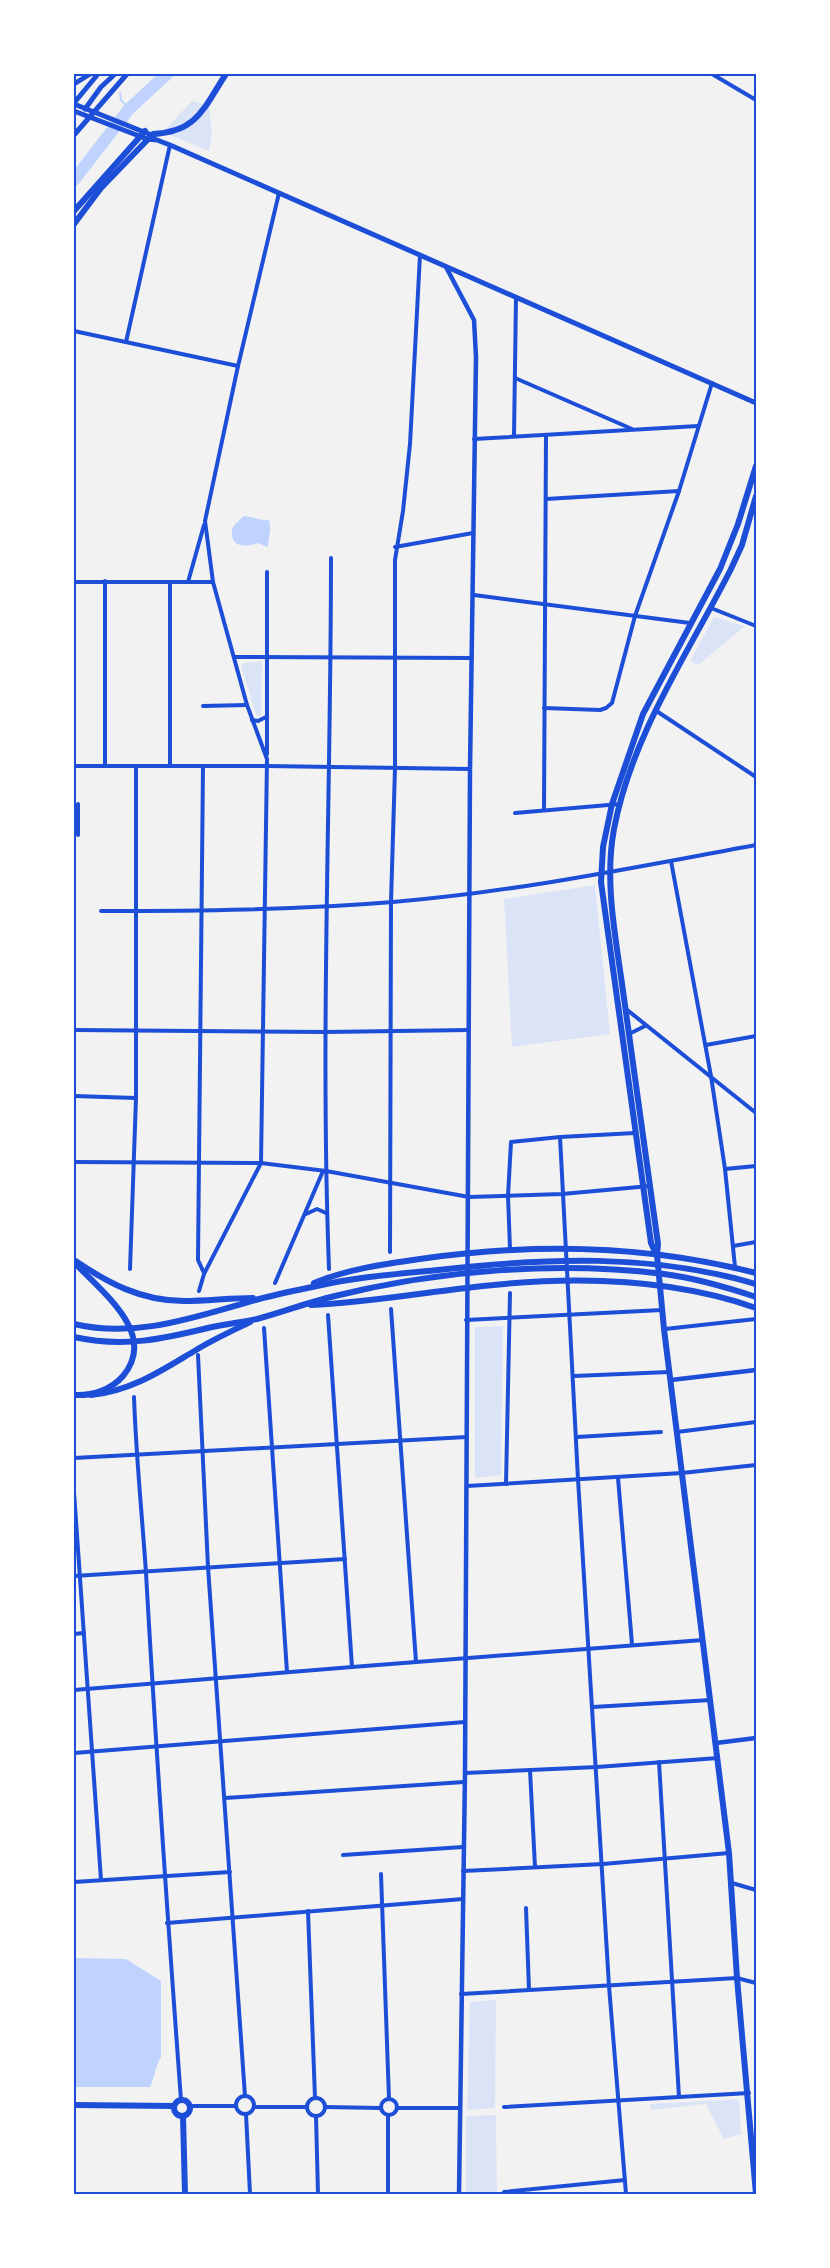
<svg xmlns="http://www.w3.org/2000/svg" width="830" height="2268" viewBox="0 0 830 2268" font-family="'Work Sans',sans-serif">
	<style>
		.green { fill: #dbe4f7 }
		.water { fill: #bfd3fe }
		.lines { fill: none; stroke-linecap: round; stroke-linejoin: round }
		.stream { stroke: #bfd3fe; stroke-width: 2 }
		.river { stroke: #bfd3fe; stroke-width: 12 }
		.minor { stroke: #1d4ed8; stroke-width: 4 }
		.tertiary { stroke: #1d4ed8; stroke-width: 4.5 }
		.secondary { stroke: #1d4ed8; stroke-width: 5 }
		.primary { stroke: #1d4ed8; stroke-width: 6 }
		.trunk { stroke: #1d4ed8; stroke-width: 6 }
		.neatline { fill: none; stroke: #1d4ed8; stroke-width: 2 }
	</style>
	<rect width="100%" height="100%" fill="#f2f2f2"/>
	<g class="green">
		<path d="M192 101 209 105 212 134 209 151 163 132Z"/>
		<path d="M714 617 745 626 698 665 690 661Z"/>
		<path d="M262 661 261 715 257 717 241 666 244 663Z"/>
		<path d="M595 885 610 1034 512 1047 504 899Z"/>
		<path d="M503 1326 501 1475 475 1478V1327Z"/>
		<path d="M496 2000 495 2108 467 2110 470 2002Z"/>
		<path d="M739 2099 741 2134 724 2139 706 2104 651 2110 650 2104Z"/>
		<path d="M496 2115 497 2194H466V2116Z"/>
	</g>
	<g class="water">
		<path d="M244 516C253 517 261 521 269 520 272 534 268 534 268 547L257 543C247 548 230 547 232 531 232 525 240 520 244 516Z"/>
		<path d="M74 1958 126 1959 161 1981V2057C155 2067 155 2077 150 2087H74Z"/>
	</g>
	<g class="lines">
		<path class="stream" d="M120 93 121 100 129 109"/>
		<path class="river" d="M74 180 129 109 167 74"/>
		<g class="minor">
			<path d="M712 74 756 100"/>
			<path d="M74 331 238 366"/>
			<path d="M126 342 170 145"/>
			<path d="M515 378 632 429"/>
			<path d="M514 436 516 297"/>
			<path d="M474 439 698 426"/>
			<path d="M546 499 679 491"/>
			<path d="M395 547 473 533"/>
			<path d="M105 581V766"/>
			<path d="M74 582H213"/>
			<path d="M188 582 204 525"/>
			<path d="M474 595 690 623"/>
			<path d="M711 608 756 626"/>
			<path d="M234 657 472 658"/>
			<path d="M203 706 247 705"/>
			<path d="M544 708 600 710 606 708 612 703 635 616 679 491 712 383"/>
			<path d="M655 710 756 777"/>
			<path d="M252 720 258 721 266 717"/>
			<path d="M267 754V572"/>
			<path d="M170 765V583"/>
			<path d="M74 766H267L470 769"/>
			<path d="M203 766 198 1260 204 1273"/>
			<path d="M78 804V835"/>
			<path d="M544 809 546 435"/>
			<path d="M515 813 620 804"/>
			<path d="M671 861 711 1076 725 1169 735 1267"/>
			<path d="M101 911C198 911 296 910 393 902 515 892 636 867 756 845"/>
			<path d="M626 1009 756 1113"/>
			<path d="M74 1030 326 1032 469 1030"/>
			<path d="M629 1034 645 1026"/>
			<path d="M706 1045 756 1036"/>
			<path d="M74 1096 136 1098"/>
			<path d="M560 1137 578 1479 609 1986 626 2194"/>
			<path d="M74 1162 261 1163 326 1171 469 1197 562 1194 650 1186"/>
			<path d="M725 1169 756 1166"/>
			<path d="M306 1214 317 1209 326 1213"/>
			<path d="M733 1246 756 1242"/>
			<path d="M510 1249 508 1196 511 1142 560 1137 635 1133"/>
			<path d="M390 1252 391 902 395 768V560L403 511 410 444 420 255"/>
			<path d="M130 1269 136 1098V766"/>
			<path d="M329 1269C320 1032 331 795 331 558"/>
			<path d="M275 1283 323 1171"/>
			<path d="M199 1291 204 1274 261 1163 267 759 247 705 213 582 205 521 238 366 279 193"/>
			<path d="M391 1309 416 1662"/>
			<path d="M328 1315 352 1667"/>
			<path d="M466 1320 662 1310"/>
			<path d="M264 1328 287 1672"/>
			<path d="M665 1329 756 1319"/>
			<path d="M198 1355 208 1567 245 2096"/>
			<path d="M574 1376 669 1372"/>
			<path d="M134 1397C136 1456 142 1514 146 1573 156 1749 168 1924 181 2100"/>
			<path d="M677 1432 756 1422"/>
			<path d="M577 1437 661 1432"/>
			<path d="M74 1458 467 1437"/>
			<path d="M618 1478 632 1644"/>
			<path d="M506 1484 510 1293"/>
			<path d="M467 1486 682 1473 756 1465"/>
			<path d="M74 1492 101 1880"/>
			<path d="M74 1576 345 1559"/>
			<path d="M74 1634 84 1633"/>
			<path d="M74 1690 352 1667 703 1640"/>
			<path d="M593 1707 711 1700"/>
			<path d="M74 1753 465 1722"/>
			<path d="M659 1762 679 2097"/>
			<path d="M530 1770 535 1867"/>
			<path d="M465 1773 597 1767 718 1758"/>
			<path d="M225 1798 464 1782"/>
			<path d="M343 1855 463 1847"/>
			<path d="M463 1871 603 1864 729 1853"/>
			<path d="M381 1874 389 2099"/>
			<path d="M74 1882 230 1872"/>
			<path d="M732 1883 756 1890"/>
			<path d="M526 1908 529 1990"/>
			<path d="M308 1911 315 2098"/>
			<path d="M167 1923 463 1899"/>
			<path d="M461 1994 737 1978 756 1983"/>
			<circle cx="245" cy="2105" r="9"/>
			<circle cx="316" cy="2107" r="9"/>
			<circle cx="389" cy="2107" r="8"/>
			<path d="M190 2106H236"/>
			<path d="M254 2107H307"/>
			<path d="M325 2107 380 2108"/>
			<path d="M504 2107 749 2093"/>
			<path d="M397 2108H460"/>
			<path d="M246 2114 250 2194"/>
			<path d="M316 2116 318 2194"/>
			<path d="M504 2192 625 2180"/>
			<path d="M388 2194V2116"/>
		</g>
		<g class="tertiary">
			<path d="M446 267 474 320 476 357 470 769 465 1773 459 2194"/>
			<path d="M671 1380 756 1370"/>
			<path d="M716 1743 756 1738"/>
		</g>
		<g class="secondary">
			<path d="M74 84 90 74"/>
			<path d="M74 103 98 74"/>
			<path d="M74 104 154 136"/>
			<path d="M85 109 101 87 115 74"/>
			<path d="M74 111 147 139 157 140 170 145 756 403"/>
			<path d="M74 135 127 74"/>
		</g>
		<g class="primary">
			<path d="M74 211 145 131"/>
			<path d="M74 224 101 188 153 134C198 132 204 107 226 74"/>
			<path d="M656 1254 651 1243 601 882 603 847 612 804 643 714 720 569 738 524 756 466"/>
			<path d="M74 1262C100 1291 159 1333 123 1376 111 1390 92 1396 74 1395"/>
			<circle cx="182" cy="2108" r="8"/>
			<path d="M74 2105 173 2106"/>
			<path d="M183 2116 185 2194"/>
			<path d="M756 2194 737 1978 729 1853 664 1329 657 1255 658 1244C647 1159 634 1075 623 991 616 939 604 882 614 829 632 734 688 654 731 569L742 545 756 496"/>
		</g>
		<g class="trunk">
			<path d="M74 1260C108 1283 141 1301 184 1301 207 1301 230 1298 253 1298"/>
			<path d="M314 1283C348 1269 384 1264 420 1259 531 1243 647 1245 756 1273"/>
			<path d="M311 1305C363 1303 414 1294 466 1288 561 1276 665 1276 756 1308"/>
			<path d="M74 1324C138 1339 197 1316 259 1299 278 1294 298 1290 317 1286 357 1277 397 1274 438 1270 545 1258 652 1253 756 1284"/>
			<path d="M74 1337C124 1348 163 1339 212 1327 227 1324 242 1322 257 1319 283 1312 309 1302 335 1296 441 1270 555 1261 664 1274 695 1278 726 1287 756 1297"/>
			<path d="M91 1395C132 1391 162 1370 196 1350 214 1339 232 1331 250 1322"/>
		</g>
	</g>
	<rect width="830" height="2268" fill="none" stroke="#ffffff" stroke-width="150"/>
	<rect x="75" y="75" width="680" height="2118" class="neatline"/>
</svg>
